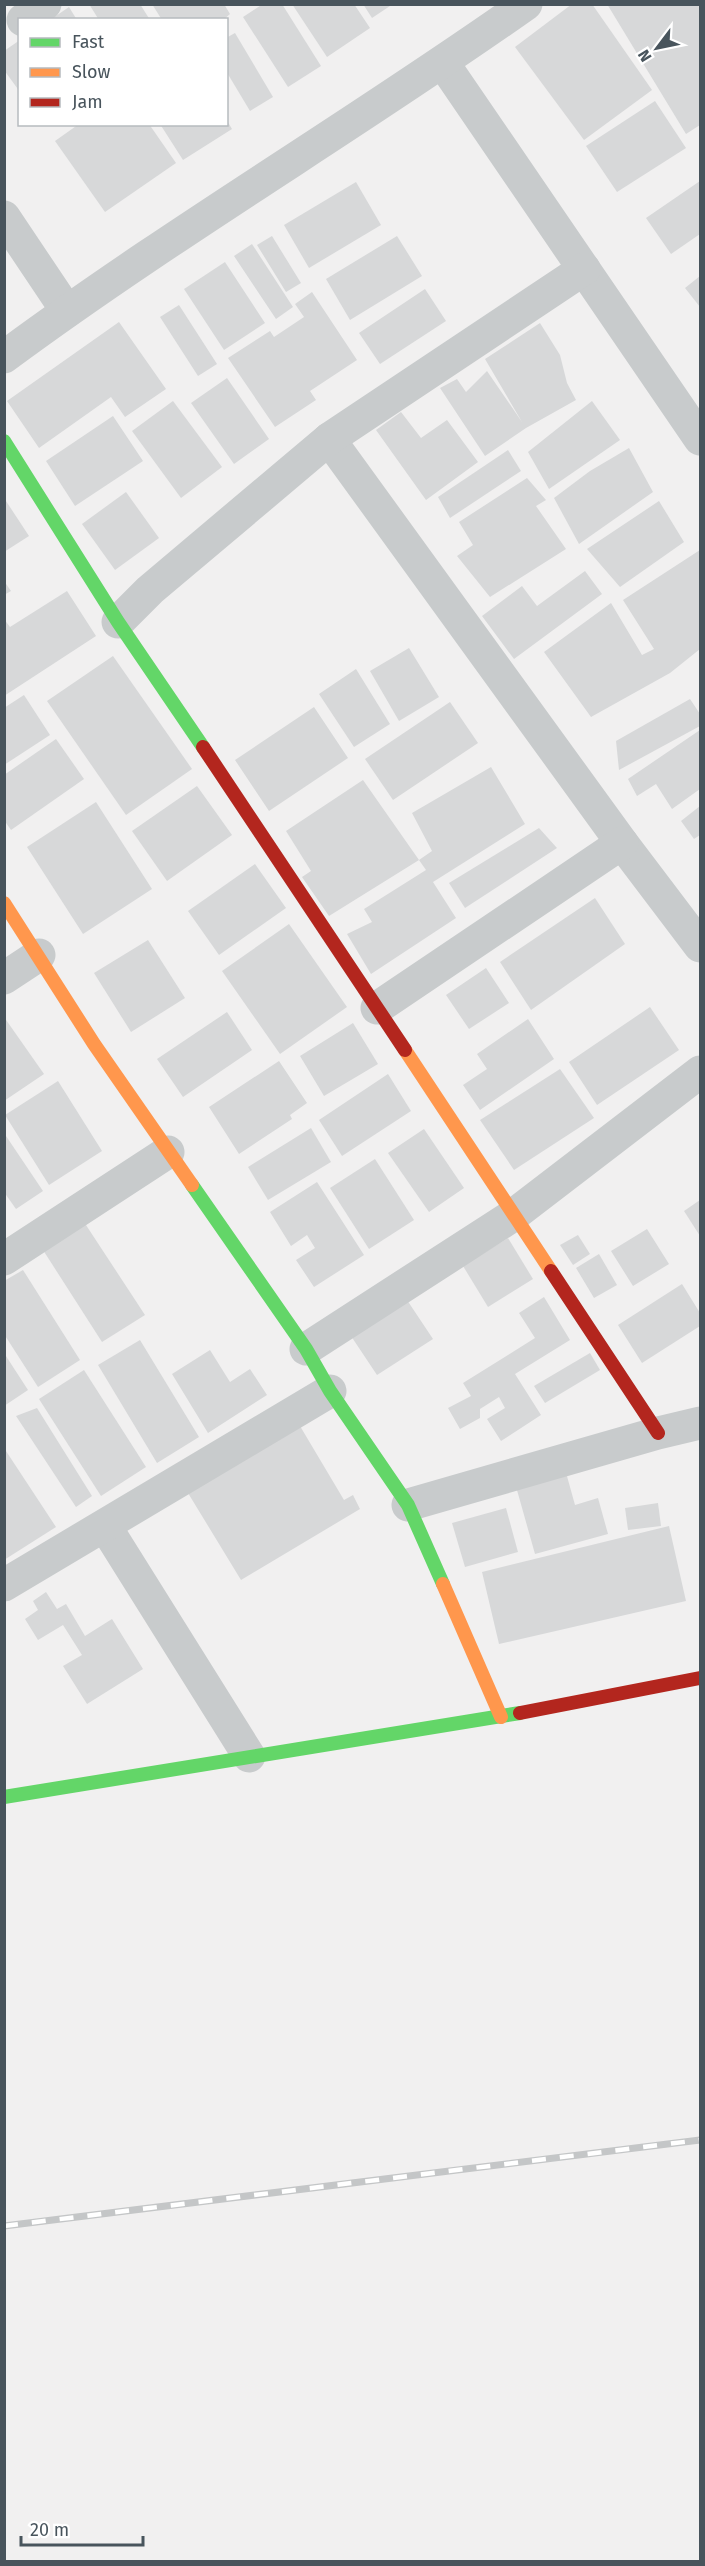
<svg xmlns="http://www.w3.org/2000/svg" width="705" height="2566" viewBox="0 0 705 2566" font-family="'Fira Sans',sans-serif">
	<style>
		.building { fill: #d7d8d9 }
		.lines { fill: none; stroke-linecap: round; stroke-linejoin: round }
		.street { stroke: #c8cbcc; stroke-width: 33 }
		.fast { stroke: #63d668; stroke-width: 14 }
		.slow { stroke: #ff974d; stroke-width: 14 }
		.jam { stroke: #b3261e; stroke-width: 14 }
		.rail-casing { stroke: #c4c6c7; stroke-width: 7 }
		.rail { stroke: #fff; stroke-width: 4.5; stroke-dasharray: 14; stroke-linecap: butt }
	</style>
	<rect width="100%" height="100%" fill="#f1f0f0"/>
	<g class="building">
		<path d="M89 4H140L150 20H99Z"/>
		<path d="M152 4H224L230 14 223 20H162Z"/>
		<path d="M263 4H282L321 66 288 87 243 17Z"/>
		<path d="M292 4H354L370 28 327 57Z"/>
		<path d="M363 4H393L372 18Z"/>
		<path d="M572 4H592L652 90 584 140 515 47Z"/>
		<path d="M607 4H700V125L686 134Z"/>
		<path d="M69 7 77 20H50Z"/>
		<path d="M235 33 273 97 250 111 226 71V38Z"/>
		<path d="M20 40V92L4 70V51Z"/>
		<path d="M655 101 686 148 617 192 586 146Z"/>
		<path d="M226 119 232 129 183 160 160 124H226Z"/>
		<path d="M79 124H149L176 163 105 212 55 141Z"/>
		<path d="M700 181V234L671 254 646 218Z"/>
		<path d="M356 182 381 225 309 268 284 225Z"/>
		<path d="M272 236 301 283 286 292 257 245Z"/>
		<path d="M397 236 422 276 350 320 326 279Z"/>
		<path d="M252 244 293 307 276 319 234 256Z"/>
		<path d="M225 262 265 323 224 350 184 289Z"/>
		<path d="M700 276V307L685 288Z"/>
		<path d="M425 289 446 321 380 364 359 333Z"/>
		<path d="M312 292 357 360 310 391 316 400 275 427 228 358 270 331 274 337 304 317 295 304Z"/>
		<path d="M179 305 217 364 198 376 160 317Z"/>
		<path d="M119 322 166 389 125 417 111 397 39 448 7 401Z"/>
		<path d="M540 323 560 355 567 383 576 400 526 428 485 456 440 388 457 379 466 392 487 371 522 422 485 359Z"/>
		<path d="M227 378 269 439 234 464 191 403Z"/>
		<path d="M173 401 222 467 181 498 132 431Z"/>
		<path d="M592 401 620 440 549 489 528 452Z"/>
		<path d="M401 412 421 438 447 420 478 462 426 500 376 430Z"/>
		<path d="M113 416 143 461 75 506 46 461Z"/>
		<path d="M629 448 653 492 579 544 554 498 590 471Z"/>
		<path d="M508 450 521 471 450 518 438 497Z"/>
		<path d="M527 478 546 500 536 506 566 549 490 597 457 556 473 545 459 522Z"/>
		<path d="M126 492 159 538 115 570 82 524Z"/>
		<path d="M4 498 29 536 4 552Z"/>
		<path d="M659 501 684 542 620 587 587 549Z"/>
		<path d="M700 550V649L670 673 591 717 544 652 611 603 642 655 654 649 623 600Z"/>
		<path d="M585 571 602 594 514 659 482 616 522 586 537 606Z"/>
		<path d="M4 581 11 591 4 595Z"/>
		<path d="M67 591 96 636 4 696V619L10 627Z"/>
		<path d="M409 648 439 697 399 721 370 671Z"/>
		<path d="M113 656 192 769 126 815 47 701Z"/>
		<path d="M356 669 390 724 354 747 319 694Z"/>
		<path d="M24 695 50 735 4 765V708Z"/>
		<path d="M690 699 700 714V726L619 770 616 741Z"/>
		<path d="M450 702 478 743 393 800 365 759Z"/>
		<path d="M314 707 348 758 269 811 235 760Z"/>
		<path d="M700 730V789L672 809 656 784 637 796 628 779Z"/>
		<path d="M56 739 84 779 11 830 4 820V775Z"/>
		<path d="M491 767 525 824 433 882 456 918 371 974 347 934 372 922 364 909 426 870 419 860 432 851 412 813Z"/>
		<path d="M363 780 419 860 329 916 302 877 311 871 286 831Z"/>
		<path d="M197 786 232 835 167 881 132 831Z"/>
		<path d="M96 802 152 889 83 934 27 847Z"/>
		<path d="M700 806V835L694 839 681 821Z"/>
		<path d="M539 828 557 848 465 908 449 883Z"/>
		<path d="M255 864 286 908 219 955 188 911Z"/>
		<path d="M595 898 625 944 531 1010 500 962Z"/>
		<path d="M289 924 347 1007 280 1054 222 971Z"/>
		<path d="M148 940 185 998 131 1032 94 973Z"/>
		<path d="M486 968 509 1003 469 1029 446 995Z"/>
		<path d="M650 1007 679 1050 597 1105 569 1062Z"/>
		<path d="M227 1012 252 1050 183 1097 157 1059Z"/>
		<path d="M4 1017 44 1074 4 1101Z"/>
		<path d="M528 1019 554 1059 480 1110 463 1085 487 1069 477 1054Z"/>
		<path d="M353 1023 378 1064 324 1096 300 1056Z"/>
		<path d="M279 1061 307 1103 290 1115 292 1119 239 1154 209 1107Z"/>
		<path d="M560 1069 594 1118 514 1170 480 1120Z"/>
		<path d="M388 1074 411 1111 342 1156 319 1120Z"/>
		<path d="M58 1081 102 1151 49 1185 5 1115Z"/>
		<path d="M311 1128 331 1162 268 1200 248 1167Z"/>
		<path d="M424 1129 464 1188 429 1212 388 1153Z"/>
		<path d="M4 1133 43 1191 16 1209 4 1192Z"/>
		<path d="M375 1159 414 1220 369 1249 330 1188Z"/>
		<path d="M317 1182 364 1255 314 1287 296 1260 315 1248 307 1235 291 1246 270 1212Z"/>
		<path d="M700 1200V1236L684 1211Z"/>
		<path d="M84 1222 145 1315 102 1342 43 1250Z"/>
		<path d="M647 1229 669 1264 633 1286 611 1251Z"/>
		<path d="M578 1235 590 1254 573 1265 560 1245Z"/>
		<path d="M508 1238 533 1279 488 1307 463 1266Z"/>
		<path d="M599 1254 617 1285 594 1298 576 1268Z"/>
		<path d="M23 1270 80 1360 38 1387 4 1334V1281Z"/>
		<path d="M682 1284 700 1313V1326L642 1363 618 1325Z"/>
		<path d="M405 1297 433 1339 377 1375 349 1333Z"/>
		<path d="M544 1297 570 1340 515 1374 541 1415 501 1441 487 1419 505 1408 499 1397 480 1409V1418L460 1429 448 1408 471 1396 463 1383 535 1338 519 1313Z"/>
		<path d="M140 1340 199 1437 157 1463 98 1365Z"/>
		<path d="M210 1350 230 1382 250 1369 267 1395 208 1433 172 1374Z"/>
		<path d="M4 1353 28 1390 4 1406Z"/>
		<path d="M590 1353 600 1370 545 1403 534 1386Z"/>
		<path d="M84 1370 146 1467 101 1496 39 1399Z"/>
		<path d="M37 1408 92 1496 76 1507 16 1416Z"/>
		<path d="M300 1426 344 1500 353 1495 360 1509 241 1580 188 1493Z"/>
		<path d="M4 1448 56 1527 4 1560Z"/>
		<path d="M565 1469 575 1505 598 1498 608 1534 535 1554 515 1483Z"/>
		<path d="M658 1503 661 1526 628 1530 625 1508Z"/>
		<path d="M506 1508 518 1552 465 1567 452 1523Z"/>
		<path d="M669 1526 686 1601 499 1644 482 1572Z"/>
		<path d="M46 1592 57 1609 66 1604 85 1636 112 1619 143 1669 87 1704 63 1666 82 1655 63 1625 38 1640 25 1619 38 1610 33 1601Z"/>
	</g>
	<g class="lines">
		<g class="street">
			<path d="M23 20 45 4"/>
			<path d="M443 63 700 439"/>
			<path d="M4 217 67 311"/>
			<path d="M4 357C173 232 355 125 526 4"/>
			<path d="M329 439 622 843 700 946"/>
			<path d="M118 622 150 590 329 439 584 269"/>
			<path d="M4 978 39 955"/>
			<path d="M377 1008 622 843"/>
			<path d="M4 1259 168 1152"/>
			<path d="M306 1349 515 1214 700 1072"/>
			<path d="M408 1505 658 1433 700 1423"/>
			<path d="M105 1526 249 1756"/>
			<path d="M4 1585 330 1391"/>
		</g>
		<g class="fast">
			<path d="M4 441 118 622 203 747"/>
			<path d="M192 1185 306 1349 330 1391 408 1505 443 1584"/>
			<path d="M4 1797 520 1713"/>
		</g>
		<g class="slow">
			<path d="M4 903 94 1044 192 1185"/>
			<path d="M405 1050 551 1271"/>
			<path d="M443 1584 501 1717"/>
		</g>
		<g class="jam">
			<path d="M203 747 405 1050"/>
			<path d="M551 1271 658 1433"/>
			<path d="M520 1713 700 1678"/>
		</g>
		<defs>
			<path id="rail" d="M4 2226 700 2140"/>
		</defs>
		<use href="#rail" class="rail-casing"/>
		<use href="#rail" class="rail"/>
	</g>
	<rect width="705" height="2566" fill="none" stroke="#48545c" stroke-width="12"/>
	<rect x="18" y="18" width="210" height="108" fill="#ffffff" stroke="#b6bbbe" stroke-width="1.5"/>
	<rect x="30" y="38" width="30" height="9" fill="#63d668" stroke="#b6bbbe" stroke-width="1.5"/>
	<text x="72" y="48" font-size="18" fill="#48545c">Fast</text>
	<rect x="30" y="68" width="30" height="9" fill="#ff974d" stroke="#b6bbbe" stroke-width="1.5"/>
	<text x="72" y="78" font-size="18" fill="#48545c">Slow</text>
	<rect x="30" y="98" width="30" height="9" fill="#b3261e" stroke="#b6bbbe" stroke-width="1.5"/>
	<text x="72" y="108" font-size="18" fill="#48545c">Jam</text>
	<g transform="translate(657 48) rotate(238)" stroke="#ffffff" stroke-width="4.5" paint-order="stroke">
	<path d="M0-4.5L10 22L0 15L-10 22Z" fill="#48545c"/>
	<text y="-9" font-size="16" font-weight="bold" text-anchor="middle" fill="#48545c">N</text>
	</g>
	<path d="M21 2536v9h122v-9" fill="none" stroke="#48545c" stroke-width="3"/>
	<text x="30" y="2536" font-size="18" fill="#48545c" stroke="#ffffff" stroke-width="4.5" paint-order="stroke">20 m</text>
</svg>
